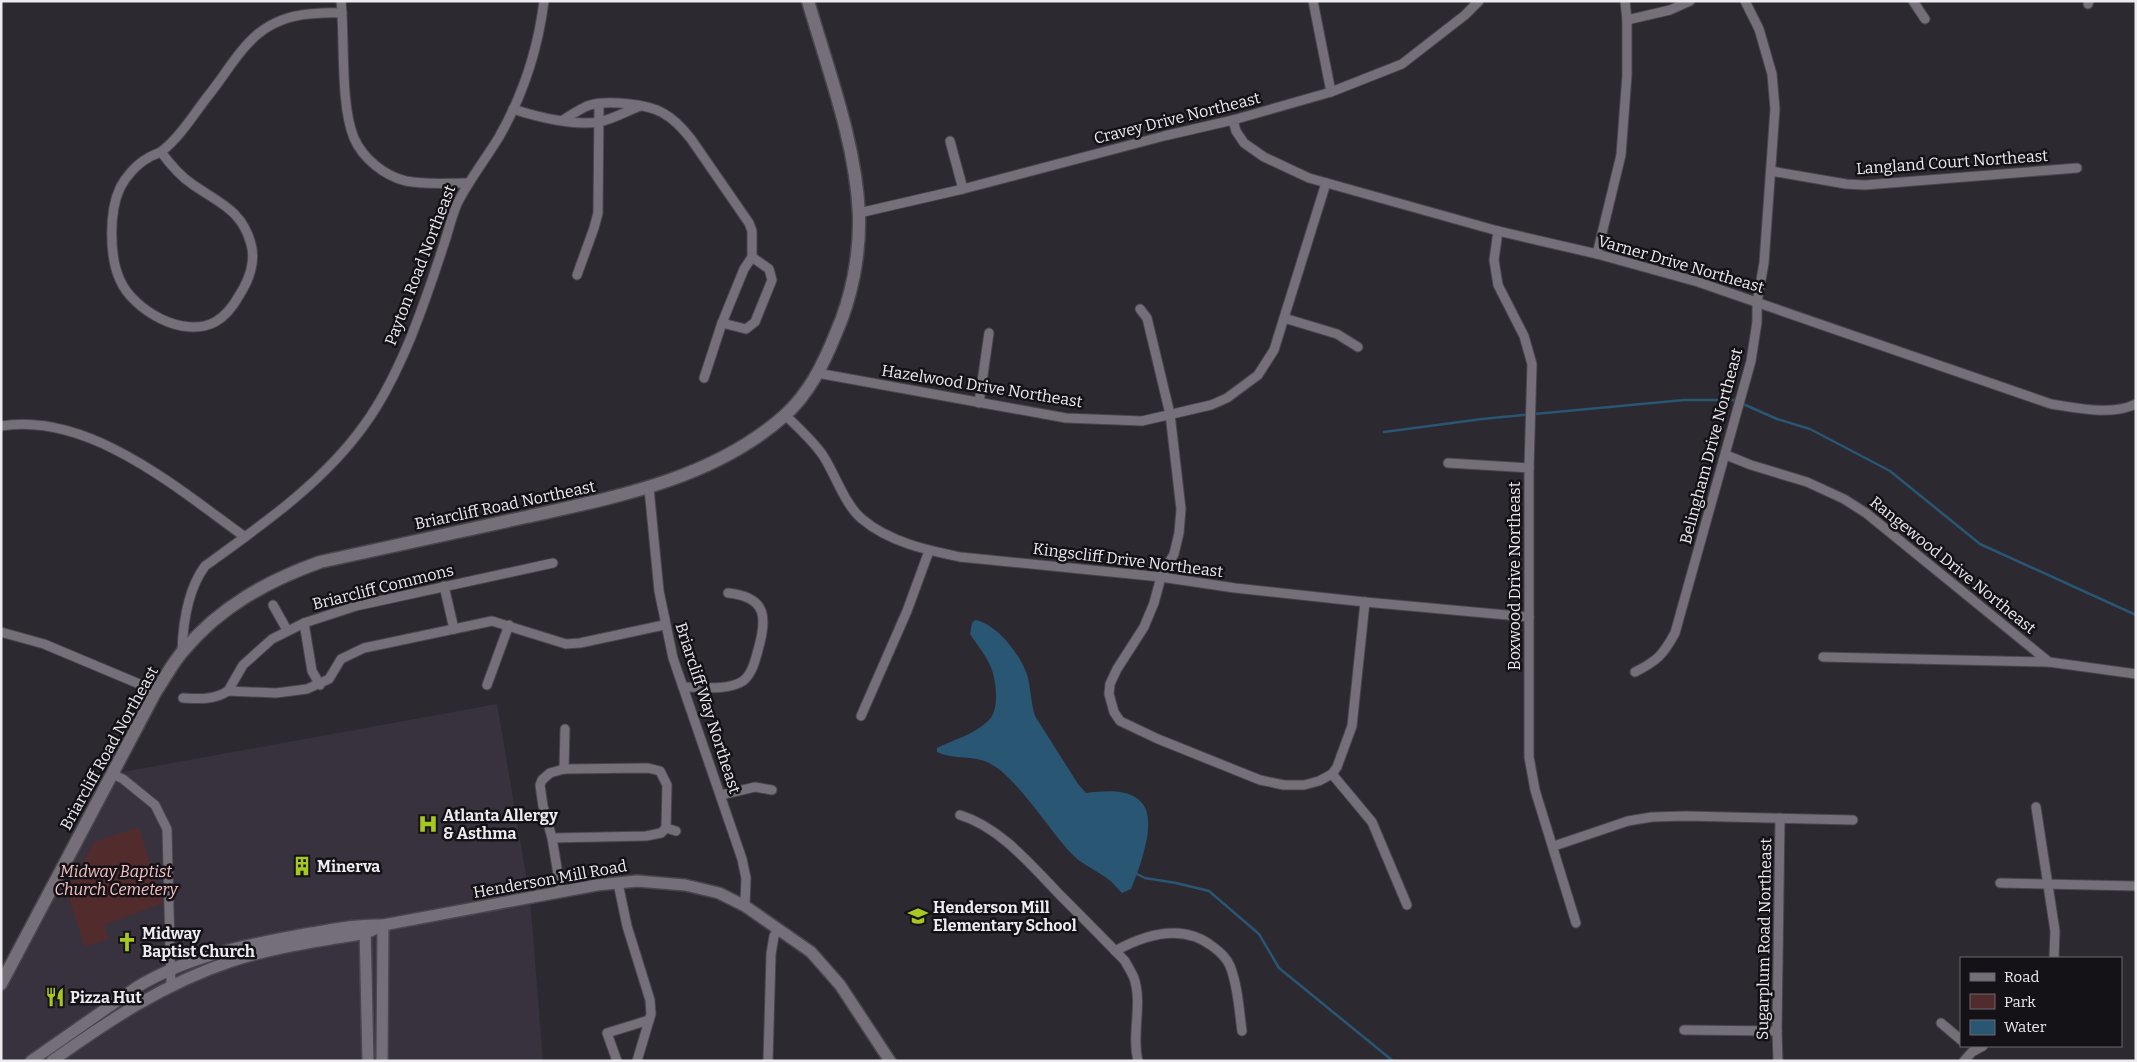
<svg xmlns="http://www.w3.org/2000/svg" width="2137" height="1062" viewBox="0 0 2137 1062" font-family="Bitter,serif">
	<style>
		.built { fill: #38313e }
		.green { fill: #522b2d }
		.water { fill: #285673 }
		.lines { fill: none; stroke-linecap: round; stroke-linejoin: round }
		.stream { stroke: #285673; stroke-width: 2.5 }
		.minor-casing { stroke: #49454d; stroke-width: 11 }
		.tertiary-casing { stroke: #49454d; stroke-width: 14 }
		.secondary-casing { stroke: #49454d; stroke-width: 15 }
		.minor { stroke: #746f78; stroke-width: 9 }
		.tertiary { stroke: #746f78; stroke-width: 11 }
		.secondary { stroke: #746f78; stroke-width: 12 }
		.labels { text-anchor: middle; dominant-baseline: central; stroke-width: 5; stroke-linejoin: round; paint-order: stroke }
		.street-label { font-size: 16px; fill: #edeaf0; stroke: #141216 }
		.poi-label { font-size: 16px; font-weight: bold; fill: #edeaf0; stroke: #141216; text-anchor: start }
		.park-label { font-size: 16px; font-style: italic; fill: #f6c2c3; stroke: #141216 }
	</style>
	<rect width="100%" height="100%" fill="#2d2931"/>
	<path class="built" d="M497 704 530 898 543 1061H1V978L112 774Z"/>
	<path class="green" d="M139 827 163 903 104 925 108 939 85 947 67 892 94 842Z"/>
	<path class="water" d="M975 620C997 623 1023 658 1028 678 1031 691 1031 703 1035 716L1078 784 1086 793C1103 791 1130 788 1142 803 1158 821 1139 869 1131 889L1122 893C1116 887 1110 879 1102 875 1092 868 1080 863 1071 853 1049 830 1016 776 989 763 974 755 953 760 937 752V748C953 740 975 734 988 721 1001 710 996 676 989 663 984 653 976 643 970 634L972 623Z"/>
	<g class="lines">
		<g class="stream">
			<path d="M1384 432 1482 419 1684 400H1734L1777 419 1810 429 1890 471 1980 544 2136 615"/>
			<path d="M1137 874 1145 878 1176 883 1209 891 1259 934 1279 968 1393 1061"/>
		</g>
		<defs>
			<g id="minor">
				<path d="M341 1C345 39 340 105 354 138 363 159 385 176 406 181 426 185 447 183 468 183"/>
				<path d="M1313 1 1331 92"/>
				<path d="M1913 1 1925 19"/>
				<path d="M2088 4 2089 1"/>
				<path d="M1627 20 1670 10 1690 1"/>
				<path d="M513 109C537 117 574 126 599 122 613 119 627 111 640 106"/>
				<path d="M563 120C571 115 581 108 590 105 608 100 648 104 663 113 674 119 684 130 691 139L749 223 752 231V257L744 269 722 323 704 378"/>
				<path d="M1233 120 1236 131 1244 143 1264 157 1309 178 1498 231 1597 254 1698 282 2051 404C2077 408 2111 416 2136 404"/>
				<path d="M950 141 963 189"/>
				<path d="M161 152C170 164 180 176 192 184 219 203 242 210 251 244 256 261 249 280 240 294 234 305 226 316 215 322 183 339 133 310 120 280 109 256 109 211 120 188 126 176 137 164 148 158 152 155 158 154 162 151 180 137 194 114 208 96 239 57 253 19 309 14 320 13 331 12 342 13"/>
				<path d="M1771 171 1846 184 1865 185 2077 168"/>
				<path d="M859 213 963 189 1164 136 1233 120 1331 92 1402 64 1465 15 1479 1"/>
				<path d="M1498 231 1494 260 1498 285 1524 336 1532 364 1529 468V757L1535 790 1576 923"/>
				<path d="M1597 254 1621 155 1627 75V20L1625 1"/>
				<path d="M577 275 594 228 598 213 599 104"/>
				<path d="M1140 309 1147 318 1170 414 1181 509 1179 533 1174 554 1161 577 1154 603 1144 627 1117 669 1110 684 1109 694 1114 712 1120 721 1158 739 1260 780 1284 785H1304L1319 781 1332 774 1337 767 1352 726 1365 602"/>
				<path d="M1284 318 1337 334 1358 347"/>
				<path d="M722 323 746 329 755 322 772 280 769 269 752 257"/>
				<path d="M817 373 1066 418 1142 421 1211 405 1227 398 1258 375 1274 350 1326 183"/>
				<path d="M979 403 989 333"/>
				<path d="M785 415C798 427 811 439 822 454 835 473 844 504 862 519 889 542 927 550 960 557L1161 577 1235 588 1365 602 1529 617"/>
				<path d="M1 426C90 412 178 489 245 537"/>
				<path d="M1726 455 1751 465 1807 482 1844 499 1866 513 2049 662 2136 674"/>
				<path d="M1448 463 1529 468"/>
				<path d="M649 488 659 591 673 658 742 859 746 878 745 906"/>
				<path d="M553 563 356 606 304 623 272 639 243 665 228 691 276 693 307 689 329 679 341 659 364 648 492 621 566 644 580 643 664 625"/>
				<path d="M444 586 454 629"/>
				<path d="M273 605 287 630"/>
				<path d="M304 623 312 671 320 685"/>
				<path d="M1 632 44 644 156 691"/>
				<path d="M182 651C183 623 188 589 205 566 262 525 324 482 365 424 384 398 399 366 411 337 423 307 433 278 443 247 448 233 451 218 457 204 469 180 485 160 499 137 523 95 538 49 544 1"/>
				<path d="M1823 657 2049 662"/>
				<path d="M1635 672C1657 661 1663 655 1675 633L1751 361 1757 322V302L1764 263 1775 109 1772 74 1759 29 1745 1"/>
				<path d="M487 685 509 625"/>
				<path d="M683 687C700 687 728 691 743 681 752 674 755 661 758 650 767 619 768 597 728 593"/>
				<path d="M183 698C199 699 214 700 228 691"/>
				<path d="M861 716 907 611 929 551"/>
				<path d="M564 769 565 729"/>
				<path d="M112 774 123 779 155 805 167 829 171 986"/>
				<path d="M1332 774 1372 822 1407 905"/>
				<path d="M721 795 755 787 772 790"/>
				<path d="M2036 807 2055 931 2054 958"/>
				<path d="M960 815C1000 827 1032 866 1060 895 1082 917 1104 939 1125 961 1128 967 1132 973 1134 978 1143 1005 1131 1034 1138 1061"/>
				<path d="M666 828 676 831"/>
				<path d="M552 838 646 836 661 833 666 828 667 785 660 771 648 768 564 769 550 773 542 780 540 785 543 806 552 838 561 892"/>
				<path d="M1554 846 1628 821 1652 817 1686 816 1853 820"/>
				<path d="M618 883 627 926 650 1000 651 1014 637 1061"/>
				<path d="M2000 883 2136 886"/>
				<path d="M1115 951C1146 934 1182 923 1212 946 1220 952 1226 957 1230 966 1238 986 1239 1010 1242 1031"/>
				<path d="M1941 1023 1961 1040"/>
				<path d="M1684 1030 1777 1031"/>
				<path d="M617 1061 607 1033 649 1020"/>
				<path d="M768 1061 771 954 774 936 778 930"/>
				<path d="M1778 1061 1777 1031 1780 818"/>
				<path d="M1964 1061 1972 1052 1983 1046"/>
			</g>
			<g id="tertiary">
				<path d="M365 926 368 1061"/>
				<path d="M31 1061 137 987C190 955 250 944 311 933 335 929 358 924 383 925L597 885 637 881 685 885 719 893 745 906 811 952 840 985 890 1061"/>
				<path d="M52 1061C108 1021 165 983 232 961 275 947 322 941 366 933L381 926"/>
				<path d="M382 1061 383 925"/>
			</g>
			<path id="secondary" d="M1 984 156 691C165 678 173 662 184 650 220 607 267 581 320 562 388 547 457 532 526 517 616 497 713 479 784 416 809 394 824 363 836 333 852 297 860 254 859 215 856 143 828 70 808 1"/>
		</defs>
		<use href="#minor" class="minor-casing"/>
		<use href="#tertiary" class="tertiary-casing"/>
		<use href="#secondary" class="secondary-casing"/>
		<use href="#minor" class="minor"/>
		<use href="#tertiary" class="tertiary"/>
		<use href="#secondary" class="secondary"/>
	</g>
	<defs>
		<symbol id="hospital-bare" viewBox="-9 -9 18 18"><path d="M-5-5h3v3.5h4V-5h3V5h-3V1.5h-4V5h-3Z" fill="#a6c821" stroke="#141216" stroke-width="2.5" paint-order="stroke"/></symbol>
		<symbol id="building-bare" viewBox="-9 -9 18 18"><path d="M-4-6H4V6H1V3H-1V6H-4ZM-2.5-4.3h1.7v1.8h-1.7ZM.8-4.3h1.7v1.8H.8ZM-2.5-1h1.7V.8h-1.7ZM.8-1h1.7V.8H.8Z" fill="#a6c821" stroke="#141216" stroke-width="2.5" paint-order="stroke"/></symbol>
		<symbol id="school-bare" viewBox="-9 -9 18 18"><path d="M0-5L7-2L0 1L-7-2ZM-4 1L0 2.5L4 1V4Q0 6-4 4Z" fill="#a6c821" stroke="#141216" stroke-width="2.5" paint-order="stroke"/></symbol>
		<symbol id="church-bare" viewBox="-9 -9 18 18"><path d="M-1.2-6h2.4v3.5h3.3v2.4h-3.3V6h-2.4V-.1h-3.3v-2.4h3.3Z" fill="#a6c821" stroke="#141216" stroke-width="2.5" paint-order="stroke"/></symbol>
		<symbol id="restaurant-bare" viewBox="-9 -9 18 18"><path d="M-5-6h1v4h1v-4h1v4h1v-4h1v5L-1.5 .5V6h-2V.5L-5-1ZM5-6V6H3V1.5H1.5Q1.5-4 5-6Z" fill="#a6c821" stroke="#141216" stroke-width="2.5" paint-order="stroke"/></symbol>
	</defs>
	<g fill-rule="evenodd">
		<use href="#hospital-bare" x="414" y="810" width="28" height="28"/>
		<use href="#building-bare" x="288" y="852" width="28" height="28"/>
		<use href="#school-bare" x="904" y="902" width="28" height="28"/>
		<use href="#church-bare" x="113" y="928" width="28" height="28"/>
		<use href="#restaurant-bare" x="41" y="983" width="28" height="28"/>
	</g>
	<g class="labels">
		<g class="street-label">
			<text transform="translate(1177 118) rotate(-14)">Cravey Drive Northeast</text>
			<text transform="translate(1952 162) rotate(-4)">Langland Court Northeast</text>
			<text transform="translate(1681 264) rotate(16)">Varner Drive Northeast</text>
			<text transform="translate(420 265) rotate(-69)">Payton Road Northeast</text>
			<text transform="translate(982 386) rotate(9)">Hazelwood Drive Northeast</text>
			<text transform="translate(1711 446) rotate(-75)">Belingham Drive Northeast</text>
			<text transform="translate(505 505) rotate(-12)">Briarcliff Road Northeast</text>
			<text transform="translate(1128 560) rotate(7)">Kingscliff Drive Northeast</text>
			<text transform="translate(1953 565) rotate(39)">Rangewood Drive Northeast</text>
			<text transform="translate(1514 576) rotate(-90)">Boxwood Drive Northeast</text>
			<text transform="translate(383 587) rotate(-14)">Briarcliff Commons</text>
			<text transform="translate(708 708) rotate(72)">Briarcliff Way Northeast</text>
			<text transform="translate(109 748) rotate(-61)">Briarcliff Road Northeast</text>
			<text transform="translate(550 879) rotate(-10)">Henderson Mill Road</text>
			<text transform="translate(1764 939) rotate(-89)">Sugarplum Road Northeast</text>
		</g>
		<g class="poi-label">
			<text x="443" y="815">Atlanta Allergy<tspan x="443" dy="18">&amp; Asthma</tspan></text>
			<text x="317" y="866">Minerva</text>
			<text x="933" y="907">Henderson Mill<tspan x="933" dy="18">Elementary School</tspan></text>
			<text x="142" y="933">Midway<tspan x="142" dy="18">Baptist Church</tspan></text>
			<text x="70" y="997">Pizza Hut</text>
		</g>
		<g class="park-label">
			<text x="116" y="871">Midway Baptist<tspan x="116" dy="18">Church Cemetery</tspan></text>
		</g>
	</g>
	<rect width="2137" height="1062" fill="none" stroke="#edeaf0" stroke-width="5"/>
	<rect x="1960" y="957" width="162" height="90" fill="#141216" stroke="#6b686d"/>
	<rect x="1970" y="973" width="25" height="8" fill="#746f78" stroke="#6b686d"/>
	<text x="2004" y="982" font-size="15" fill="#edeaf0">Road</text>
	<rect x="1970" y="994" width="25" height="15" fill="#522b2d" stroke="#6b686d"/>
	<text x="2004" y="1007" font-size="15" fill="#edeaf0">Park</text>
	<rect x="1970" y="1020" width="25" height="15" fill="#285673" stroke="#6b686d"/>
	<text x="2004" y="1032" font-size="15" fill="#edeaf0">Water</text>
</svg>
